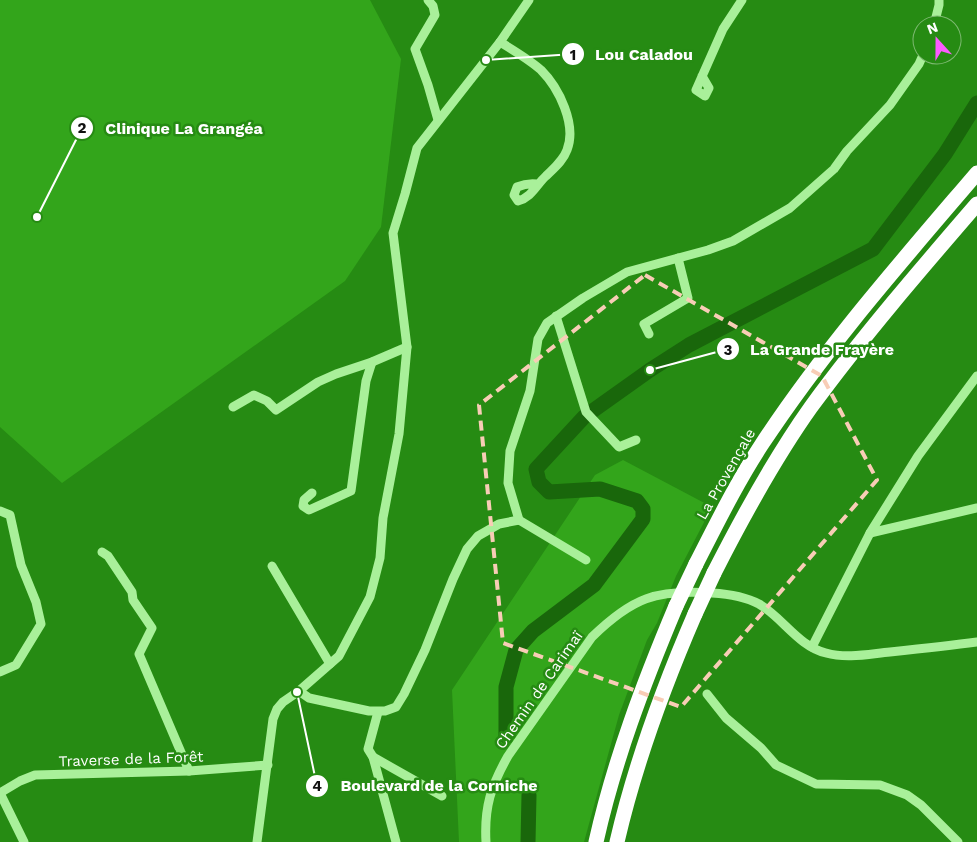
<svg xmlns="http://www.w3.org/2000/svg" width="977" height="842" viewBox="0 0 977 842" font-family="'Work Sans',sans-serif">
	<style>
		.green { fill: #33a51b }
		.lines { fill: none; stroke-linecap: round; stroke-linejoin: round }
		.river { stroke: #19670b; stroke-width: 15 }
		.minor { stroke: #a9f09a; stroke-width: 9 }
		.highway { stroke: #fff; stroke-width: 15 }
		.highway-bridge { stroke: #fff; stroke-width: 15 }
		.marked { fill: none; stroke: #f8cdb6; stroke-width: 4; stroke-dasharray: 10 6; stroke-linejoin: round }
		.labels { text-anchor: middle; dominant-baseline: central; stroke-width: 5; stroke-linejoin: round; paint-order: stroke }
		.street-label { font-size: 15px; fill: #fff; stroke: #268b13 }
		.leader { fill: none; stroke: #fff; stroke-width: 2 }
		.callout-dot { fill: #fff; stroke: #268b13; stroke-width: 2 }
		.mark-label { font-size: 15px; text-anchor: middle; font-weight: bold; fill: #111 }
		.callout-label { font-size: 16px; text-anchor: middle; font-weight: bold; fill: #fff; stroke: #268b13; stroke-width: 5; stroke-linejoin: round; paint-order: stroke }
	</style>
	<rect width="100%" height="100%" fill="#268b13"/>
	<g class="green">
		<path d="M0 0H370L401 59 381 227 345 281 62 483 0 427Z"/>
		<path d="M623 460 712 507 676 576 657 623 647 640 619 715 584 842H459L452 690 595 475Z"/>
	</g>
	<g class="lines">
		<g class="river">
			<path d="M506 736V687L516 650 533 631 594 585 643 519V509L637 501 600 489 549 492 539 482 536 469 584 417 650 370 689 345 873 249 945 154 977 103"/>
			<path d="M528 842 529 795"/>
		</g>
		<g class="minor">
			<path d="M428 0 433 6 435 15 415 49 428 85 438 120"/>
			<path d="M934 25 939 5V0"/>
			<path d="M500 42C513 50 530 60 541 70 559 88 577 125 567 150 563 161 554 168 546 176 536 185 532 197 518 201L514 195 517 187C524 184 529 183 537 184"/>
			<path d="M702 76 709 88 705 96 696 90 723 29 742 0"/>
			<path d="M556 316 586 412 619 447 636 440"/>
			<path d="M649 334 644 324 688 298 678 258"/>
			<path d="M233 407 254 395 267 401 276 410 318 382 336 374 372 362 407 347"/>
			<path d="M312 493 304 500 303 506 309 510 351 491 366 381 372 362"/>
			<path d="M0 511 10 515 21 565 36 602 41 624 16 665 0 672"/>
			<path d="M519 520 508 483 510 451 530 391 538 339 547 323 583 298 627 272 708 250 733 241 790 208 834 169 847 151 890 105 919 64 923 55"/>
			<path d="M519 520 586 560"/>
			<path d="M870 533 977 508"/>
			<path d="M102 552 108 556 132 592 133 600 152 628 139 654 189 771"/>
			<path d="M272 566 330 664"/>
			<path d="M812 647 870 533 918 456 977 376"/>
			<path d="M299 691 309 698 369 711H385L396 707 404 694 425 650 453 579 467 549 478 536 499 524 519 520"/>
			<path d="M707 694 726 718 761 748 776 765 816 784 880 785 907 795 921 805 958 842"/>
			<path d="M378 712 368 749 373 757 396 842"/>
			<path d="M373 757 442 796"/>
			<path d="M0 793 20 781 35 775 189 771 268 765"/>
			<path d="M0 793 24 842"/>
			<path d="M257 842 273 719 277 709 283 702 299 691 339 656 370 597 380 558 383 518 399 434 407 347 393 233 405 194 417 148 500 42 529 0"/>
			<path d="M486 842C484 807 491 786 508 756L592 637C632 598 656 589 712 593 728 594 744 596 759 604 783 618 798 646 826 653 847 659 869 654 890 652 919 649 948 646 977 642"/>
		</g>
		<g class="highway">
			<path d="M696 564C717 523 737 482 762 444 826 347 901 262 977 173"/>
			<path d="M714 573C743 516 774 459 811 407 863 336 920 270 977 204"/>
			<path d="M596 842C614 761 644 682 676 606"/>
			<path d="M617 842C635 764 663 688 695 614"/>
		</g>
		<g class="highway-bridge">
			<path d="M676 606 696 564"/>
			<path d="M695 614 714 573"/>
		</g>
	</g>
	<path class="marked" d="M645 275 822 376 877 480 681 707 503 643 479 405Z"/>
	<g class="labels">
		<g class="street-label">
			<text transform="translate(726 474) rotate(-60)">La Provençale</text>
			<text transform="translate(539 690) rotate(-55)">Chemin de Carimaï</text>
			<text transform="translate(131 759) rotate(-2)">Traverse de la Forêt</text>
		</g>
	</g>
	<path class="leader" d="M486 60L573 54M37 217L82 128M650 370L728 349M297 692L317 786"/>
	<g class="callout-dot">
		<circle cx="486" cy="60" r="5"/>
		<circle cx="37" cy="217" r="5"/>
		<circle cx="650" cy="370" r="5"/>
		<circle cx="297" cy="692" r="5"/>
		<circle cx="573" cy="54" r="12"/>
		<circle cx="82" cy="128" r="12"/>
		<circle cx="728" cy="349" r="12"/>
		<circle cx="317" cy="786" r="12"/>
	</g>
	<g class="mark-label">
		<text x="573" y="60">1</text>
		<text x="82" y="133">2</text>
		<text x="728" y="355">3</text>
		<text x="317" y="791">4</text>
	</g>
	<g class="callout-label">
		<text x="644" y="60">Lou Caladou</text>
		<text x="184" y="134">Clinique La Grangéa</text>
		<text x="822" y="355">La Grande Frayère</text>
		<text x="439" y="791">Boulevard de la Corniche</text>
	</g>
	<g transform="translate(937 40) rotate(339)"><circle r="24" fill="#268b13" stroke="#7db971"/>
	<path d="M0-4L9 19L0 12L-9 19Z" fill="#fd5aff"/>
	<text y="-8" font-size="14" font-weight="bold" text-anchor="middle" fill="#ffffff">N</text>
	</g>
</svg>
